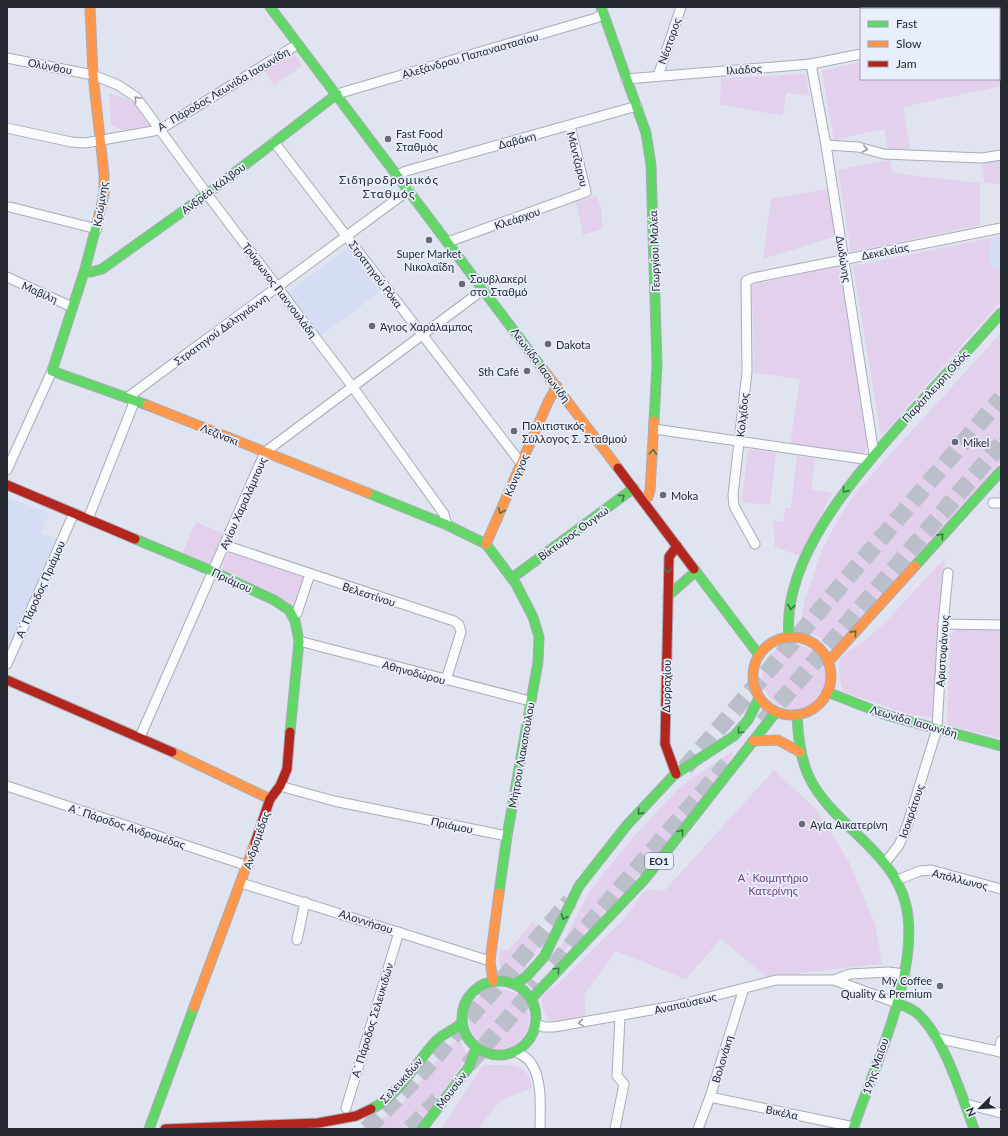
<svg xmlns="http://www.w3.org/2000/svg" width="1008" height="1136" viewBox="0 0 1008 1136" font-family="Lato,sans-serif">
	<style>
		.built { fill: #d4ddf3 }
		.green { fill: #e2d0ed }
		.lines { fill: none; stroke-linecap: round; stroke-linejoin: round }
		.highway-tunnel { stroke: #babfca; stroke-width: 17; stroke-dasharray: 17 8; stroke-linecap: butt }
		.street-casing { stroke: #a9acb6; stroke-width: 11 }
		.fast-casing { stroke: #a9acb6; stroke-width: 11 }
		.slow-casing { stroke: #a9acb6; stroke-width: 11 }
		.jam-casing { stroke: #a9acb6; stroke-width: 11 }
		.street { stroke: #fafbfd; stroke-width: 9 }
		.fast { stroke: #63d668; stroke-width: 9 }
		.slow { stroke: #ff974d; stroke-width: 9 }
		.jam { stroke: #b3261e; stroke-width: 9 }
		.oneway { stroke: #9a9ca1 }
		.oneway2 { stroke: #41774a }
		.poi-dot { fill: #666a74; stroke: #e8eefc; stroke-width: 1.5 }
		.labels { text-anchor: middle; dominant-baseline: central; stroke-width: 3.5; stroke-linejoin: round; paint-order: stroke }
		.shield { fill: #e8eefc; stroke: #60646e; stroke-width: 1 }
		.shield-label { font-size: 10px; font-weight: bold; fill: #252931 }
		.street-label { font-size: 11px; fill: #252931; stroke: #e8eefc }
		.poi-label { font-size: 11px; fill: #252931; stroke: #e8eefc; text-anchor: start }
		.park-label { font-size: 11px; fill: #733d7e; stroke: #e8eefc }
		.neighbourhood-label { font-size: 12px; letter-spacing: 1px; fill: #252931; stroke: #e8eefc }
	</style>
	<rect width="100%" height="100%" fill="#dfe4f0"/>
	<g class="built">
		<path d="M1001 236V269L989 268 991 238Z"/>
		<path d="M348 248 380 292 319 337 286 293Z"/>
		<path d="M7 497 49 513 41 533 59 541 14 642 7 639Z"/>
	</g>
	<g class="green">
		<path d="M291 51 302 66 274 85 263 69Z"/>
		<path d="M861 62V79H999V63H1001V86L903 107 910 148 888 152 884 129 834 140 822 71Z"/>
		<path d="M806 74 809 96 786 93 783 116 720 104 721 78Z"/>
		<path d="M109 93C136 101 134 103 150 126L123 130 111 125Z"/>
		<path d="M890 160 892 173 980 183V225L851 252 838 170Z"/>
		<path d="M983 161H1001V184L984 183Z"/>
		<path d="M829 189 836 236 763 259 771 199Z"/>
		<path d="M597 196 602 213V229L583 235 576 202Z"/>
		<path d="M991 238 989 267 1001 269V301L881 436 853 266Z"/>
		<path d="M841 265 867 444 863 456 790 445 800 379 754 373 752 285Z"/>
		<path d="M1001 333V462L945 528 854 627 832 646 817 636 800 630 804 602 822 550 836 523 856 492Z"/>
		<path d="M748 449 776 453 770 505 742 502Z"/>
		<path d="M797 456 815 458 811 490 832 493 800 556 775 547 773 521 783 522 785 508H791Z"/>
		<path d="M196 522 224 534 211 565 182 554Z"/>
		<path d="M229 550 305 576 294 608 274 593 222 569Z"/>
		<path d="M945 558 935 718 904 713 844 692C840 684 838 670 840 661 842 653 861 644 868 638 894 616 920 583 945 558Z"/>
		<path d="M957 628 1001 629V738L947 725 950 635Z"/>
		<circle cx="794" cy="677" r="32"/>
		<path d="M731 752 733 753V755L687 822 591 927 562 952 561 947 589 892 633 837 681 786Z"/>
		<path d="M774 770 815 808 848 860 875 924 882 964 808 972 769 979 721 939 686 979 616 951 584 995 586 1020 555 1023 548 1020C541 1005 537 995 555 987L623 920 643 893 651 889 664 891Z"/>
		<path d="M533 922 546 935 527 964 526 972 512 979C501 972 496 962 501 949L508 951Z"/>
		<circle cx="499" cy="1019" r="30"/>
		<path d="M457 1042 461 1043 466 1054 465 1060 419 1129H359C370 1124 380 1120 389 1114 413 1096 430 1068 448 1045Z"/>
		<path d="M483 1065C506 1066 528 1059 532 1088L499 1101 478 1129H441Z"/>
	</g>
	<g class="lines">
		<g class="highway-tunnel">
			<path d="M763 722 1001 444"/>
			<path d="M685 768 1001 398"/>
			<path d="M554 965 727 764"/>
			<path d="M468 1065 538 984"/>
			<path d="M367 1129 425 1069 570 901"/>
			<path d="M410 1129 438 1100"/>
		</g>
		<defs>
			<g id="street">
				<path d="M999 24H1001"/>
				<path d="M7 58 93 75 118 85 136 97 207 194 352 386 444 514 447 525"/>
				<path d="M811 64 826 145 874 454"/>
				<path d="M658 76 681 7"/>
				<path d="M626 79 811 64 861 54"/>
				<path d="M337 94 596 18 603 14"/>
				<path d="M7 128 71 142 85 143 159 130 298 44"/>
				<path d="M274 142 521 463"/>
				<path d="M826 145 858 147 884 154 982 158 1001 155"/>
				<path d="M398 175 406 171 637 106"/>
				<path d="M10 207 97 229"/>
				<path d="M448 242 586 192 570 126"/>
				<path d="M7 277 72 307"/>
				<path d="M128 397 409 190"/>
				<path d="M654 429 870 460"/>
				<path d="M7 470 52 371"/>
				<path d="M993 503H1001"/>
				<path d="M88 519 135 400"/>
				<path d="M755 544 734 506 733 495 747 372 746 281 753 278 1001 228"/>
				<path d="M224 545 454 621 459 625 461 632 446 680"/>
				<path d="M292 616 297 613 310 574"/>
				<path d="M943 624 1001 625"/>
				<path d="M299 641 530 701"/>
				<path d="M7 664 74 513"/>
				<path d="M140 737 265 452 484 289"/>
				<path d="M7 786 248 866"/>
				<path d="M280 786 334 801 507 836"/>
				<path d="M885 863 899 845 907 826 937 729 943 624 948 573"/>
				<path d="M897 880 920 871 931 870 1001 889"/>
				<path d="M241 883 490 961"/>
				<path d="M297 940 305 902"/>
				<path d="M834 980 897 1003"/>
				<path d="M536 1024 544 1027H554L674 1006 776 980H834L850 974 888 972 905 974"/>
				<path d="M936 1038 1001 1052"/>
				<path d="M516 1051C521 1055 528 1058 531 1063 543 1080 540 1109 540 1129"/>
				<path d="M999 1052 1001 1041"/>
				<path d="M710 1097 854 1127"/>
				<path d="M966 1104 1001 1113"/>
				<path d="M346 1108 399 932"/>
				<path d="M615 1129 624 1084 617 1076 620 1017"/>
				<path d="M698 1129 710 1097 744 988"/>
			</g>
			<g id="fast">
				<path d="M270 7 542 368"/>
				<path d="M601 7 646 133 651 165 657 365 654 421"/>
				<path d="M97 223 85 269 52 371 147 405"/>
				<path d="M85 271 91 272 102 269 207 194 337 94"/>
				<path d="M368 493 447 525 486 544 516 584 533 617 539 637 538 662 507 836 499 893"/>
				<path d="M135 539 212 571 274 600 289 610 295 621 299 641 290 732"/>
				<path d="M915 566 1001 471"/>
				<path d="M694 569 759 655"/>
				<path d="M512 578 634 488"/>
				<path d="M668 596 696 571"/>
				<path d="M789 637C781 556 860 471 910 414 940 381 971 347 1001 313"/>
				<path d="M827 692 886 715 1001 746"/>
				<path d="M797 715C798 736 800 758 809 777 833 826 893 850 906 905 921 970 874 1067 853 1129"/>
				<circle cx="499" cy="1018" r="37"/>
				<path d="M514 984 526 977 544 957 579 886 627 825 674 775 734 736 748 720 759 698"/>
				<path d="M531 999 644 880 776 712"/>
				<path d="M897 1003C903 1006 911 1008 917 1013 944 1037 961 1094 974 1129"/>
				<path d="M371 1109C399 1096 415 1063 436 1041 443 1034 454 1029 462 1024"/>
				<path d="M149 1129 194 1007"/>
				<path d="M422 1129 469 1067 476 1048"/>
			</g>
			<g id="slow">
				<path d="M90 7 93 75 104 174V194L97 223"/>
				<path d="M542 368 618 468"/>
				<path d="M147 405 368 493"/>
				<path d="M643 500 648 497 650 491 654 421"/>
				<path d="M486 544 548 402 557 386"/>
				<circle cx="792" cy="676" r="39"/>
				<path d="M828 662 915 566"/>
				<path d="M753 741 778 740 800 752"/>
				<path d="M172 752 270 799"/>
				<path d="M493 981 490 961 499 893"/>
				<path d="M194 1007 255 843"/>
			</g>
			<g id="jam">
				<path d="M618 468 694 569"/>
				<path d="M7 485 135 539"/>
				<path d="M7 680 172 752"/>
				<path d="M676 774 665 744 669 557 677 546"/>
				<path d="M255 843 270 799 280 786 287 769 290 732"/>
				<path d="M165 1129 318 1123 356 1116 371 1109"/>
			</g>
		</defs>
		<use href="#street" class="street-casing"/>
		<use href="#fast" class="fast-casing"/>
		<use href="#slow" class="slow-casing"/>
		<use href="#jam" class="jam-casing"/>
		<use href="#street" class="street"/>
		<use href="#fast" class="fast"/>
		<use href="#slow" class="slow"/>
		<use href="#jam" class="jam"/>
	</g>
	<defs><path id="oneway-chevron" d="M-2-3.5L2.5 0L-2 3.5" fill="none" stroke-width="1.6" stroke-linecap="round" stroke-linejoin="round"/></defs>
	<g class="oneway">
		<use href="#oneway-chevron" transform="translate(137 99) rotate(-132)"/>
		<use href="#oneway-chevron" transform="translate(865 149) rotate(12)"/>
		<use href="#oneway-chevron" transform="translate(581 1023) rotate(171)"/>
	</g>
	<g class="oneway2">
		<use href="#oneway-chevron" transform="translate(653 452) rotate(-87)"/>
		<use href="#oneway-chevron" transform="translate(845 490) rotate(129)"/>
		<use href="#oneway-chevron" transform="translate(622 497) rotate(-36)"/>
		<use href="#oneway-chevron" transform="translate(501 511) rotate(113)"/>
		<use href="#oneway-chevron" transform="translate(941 536) rotate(-48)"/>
		<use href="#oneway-chevron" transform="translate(668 570) rotate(94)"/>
		<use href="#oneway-chevron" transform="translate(791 607) rotate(100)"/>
		<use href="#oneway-chevron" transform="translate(854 633) rotate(-48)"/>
		<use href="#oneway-chevron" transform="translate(740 731) rotate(134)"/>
		<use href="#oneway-chevron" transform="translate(640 812) rotate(132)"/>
		<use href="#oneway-chevron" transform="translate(681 832) rotate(-52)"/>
		<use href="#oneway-chevron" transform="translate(564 917) rotate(113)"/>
		<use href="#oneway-chevron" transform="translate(557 970) rotate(-47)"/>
	</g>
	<g class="poi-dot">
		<circle cx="388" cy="139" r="4"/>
		<circle cx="429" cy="240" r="4"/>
		<circle cx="462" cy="284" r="4"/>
		<circle cx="372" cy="326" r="4"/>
		<circle cx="548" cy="344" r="4"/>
		<circle cx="527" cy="371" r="4"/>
		<circle cx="514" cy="431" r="4"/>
		<circle cx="955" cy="442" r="4"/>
		<circle cx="663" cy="495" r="4"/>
		<circle cx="802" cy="824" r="4"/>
		<circle cx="940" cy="986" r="4"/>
	</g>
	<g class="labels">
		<rect class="shield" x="645" y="853" width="28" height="16" rx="3"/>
		<g class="shield-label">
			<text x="659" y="861">ΕΟ1</text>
		</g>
		<g class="street-label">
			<text transform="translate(669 41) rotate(-71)">Νέστορος</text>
			<text transform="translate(470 55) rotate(-16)">Αλεξάνδρου Παπαναστασίου</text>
			<text transform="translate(50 66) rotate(11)">Ολύνθου</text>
			<text transform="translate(744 69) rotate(-4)">Ιλιάδος</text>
			<text transform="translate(223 89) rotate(-31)">Α΄ Πάροδος Λεωνίδα Ιασωνίδη</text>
			<text transform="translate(517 140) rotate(-15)">Δαβάκη</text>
			<text transform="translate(578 159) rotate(76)">Μάντζαρου</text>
			<text transform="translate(213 188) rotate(-37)">Ανδρέα Κάλβου</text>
			<text transform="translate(100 204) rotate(-81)">Κρώμνης</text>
			<text transform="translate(517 218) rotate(-19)">Κλεάρχου</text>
			<text transform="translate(654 251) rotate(-92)">Γεωργίου Μαλέα</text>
			<text transform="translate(885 251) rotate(-11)">Δεκελείας</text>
			<text transform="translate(844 259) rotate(81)">Δωδώνης</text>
			<text transform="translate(376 274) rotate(53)">Στρατηγού Ρόκα</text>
			<text transform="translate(280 290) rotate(53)">Τρύφωνος Γιαννουλάδη</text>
			<text transform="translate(40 292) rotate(24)">Μαβίλη</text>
			<text transform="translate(221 329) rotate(-36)">Στρατηγού Δεληγιάννη</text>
			<text transform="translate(541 365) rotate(53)">Λεωνίδα Ιασωνίδη</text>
			<text transform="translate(935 386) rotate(-48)">Παράπλευρη Οδός</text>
			<text transform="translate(742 415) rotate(-84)">Κολχίδος</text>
			<text transform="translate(220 434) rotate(22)">Λεζίνσκι</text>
			<text transform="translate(516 475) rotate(-67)">Κάνιγγος</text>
			<text transform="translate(243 503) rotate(-66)">Αγίου Χαραλάμπους</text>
			<text transform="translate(573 533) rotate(-36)">Βίκτωρος Ουγκώ</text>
			<text transform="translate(232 580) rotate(25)">Πριάμου</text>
			<text transform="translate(40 589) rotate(-66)">Α΄ Πάροδος Πριάμου</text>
			<text transform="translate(369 594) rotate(18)">Βελεστίνου</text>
			<text transform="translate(942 651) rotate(-86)">Αριστοφάνους</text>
			<text transform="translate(414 672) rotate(15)">Αθηνοδώρου</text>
			<text transform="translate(666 686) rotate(-89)">Δυρραχίου</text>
			<text transform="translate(914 721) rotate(16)">Λεωνίδα Ιασωνίδη</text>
			<text transform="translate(521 755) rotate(-80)">Μήτρου Λιακοπούλου</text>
			<text transform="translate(911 811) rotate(-71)">Ισοκράτους</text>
			<text transform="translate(452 825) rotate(12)">Πριάμου</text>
			<text transform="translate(127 826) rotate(18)">Α΄ Πάροδος Ανδρομέδας</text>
			<text transform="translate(256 840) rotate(-71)">Ανδρομέδας</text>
			<text transform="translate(960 879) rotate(14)">Απόλλωνος</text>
			<text transform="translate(366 921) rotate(18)">Αλοννήσου</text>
			<text transform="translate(685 1003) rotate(-13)">Αναπαύσεως</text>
			<text transform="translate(372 1020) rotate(-73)">Α΄ Πάροδος Σελευκιδών</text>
			<text transform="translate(722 1059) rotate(-73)">Βολονάκη</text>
			<text transform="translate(875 1066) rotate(-71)">19ης Μαΐου</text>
			<text transform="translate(401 1080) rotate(-48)">Σελευκιδών</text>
			<text transform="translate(451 1090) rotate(-53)">Μουσών</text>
			<text transform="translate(782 1112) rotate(12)">Βικέλα</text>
		</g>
		<g class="poi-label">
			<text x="396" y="133">Fast Food<tspan x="396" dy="13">Σταθμός</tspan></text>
			<text x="429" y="253" text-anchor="middle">Super Market<tspan x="429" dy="13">Νικολαΐδη</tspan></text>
			<text x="470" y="278">Σουβλακερί<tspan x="470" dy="13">στο Σταθμό</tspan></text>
			<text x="380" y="326">Άγιος Χαράλαμπος</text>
			<text x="556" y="344">Dakota</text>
			<text x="519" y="371" text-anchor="end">Sth Café</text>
			<text x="522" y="425">Πολιτιστικός<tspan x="522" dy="13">Σύλλογος Σ. Σταθμού</tspan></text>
			<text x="963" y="442">Mikel</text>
			<text x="671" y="495">Moka</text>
			<text x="810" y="824">Αγία Αικατερίνη</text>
			<text x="932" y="980" text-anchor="end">My Coffee<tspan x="932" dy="13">Quality &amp; Premium</tspan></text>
		</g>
		<g class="park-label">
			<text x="773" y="877">Α΄ Κοιμητήριο<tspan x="773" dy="13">Κατερίνης</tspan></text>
		</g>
		<g class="neighbourhood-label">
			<text x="389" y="179">Σιδηροδρομικός<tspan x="389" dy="14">Σταθμός</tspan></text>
		</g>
	</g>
	<rect width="1008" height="1136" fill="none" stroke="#252931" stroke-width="16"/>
	<rect x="860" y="8" width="140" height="72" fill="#e8eefc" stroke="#9a9fab"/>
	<rect x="868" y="21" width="20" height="6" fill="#63d668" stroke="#9a9fab"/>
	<text x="896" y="28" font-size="12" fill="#252931">Fast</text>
	<rect x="868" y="41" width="20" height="6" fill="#ff974d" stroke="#9a9fab"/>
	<text x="896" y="48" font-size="12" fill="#252931">Slow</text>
	<rect x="868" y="61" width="20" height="6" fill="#b3261e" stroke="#9a9fab"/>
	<text x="896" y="68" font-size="12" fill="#252931">Jam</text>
	<g transform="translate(980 1108) rotate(246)" stroke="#e8eefc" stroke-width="3" paint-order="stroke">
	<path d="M0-3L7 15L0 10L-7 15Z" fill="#252931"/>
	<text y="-6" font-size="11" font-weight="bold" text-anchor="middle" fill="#252931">N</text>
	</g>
</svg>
